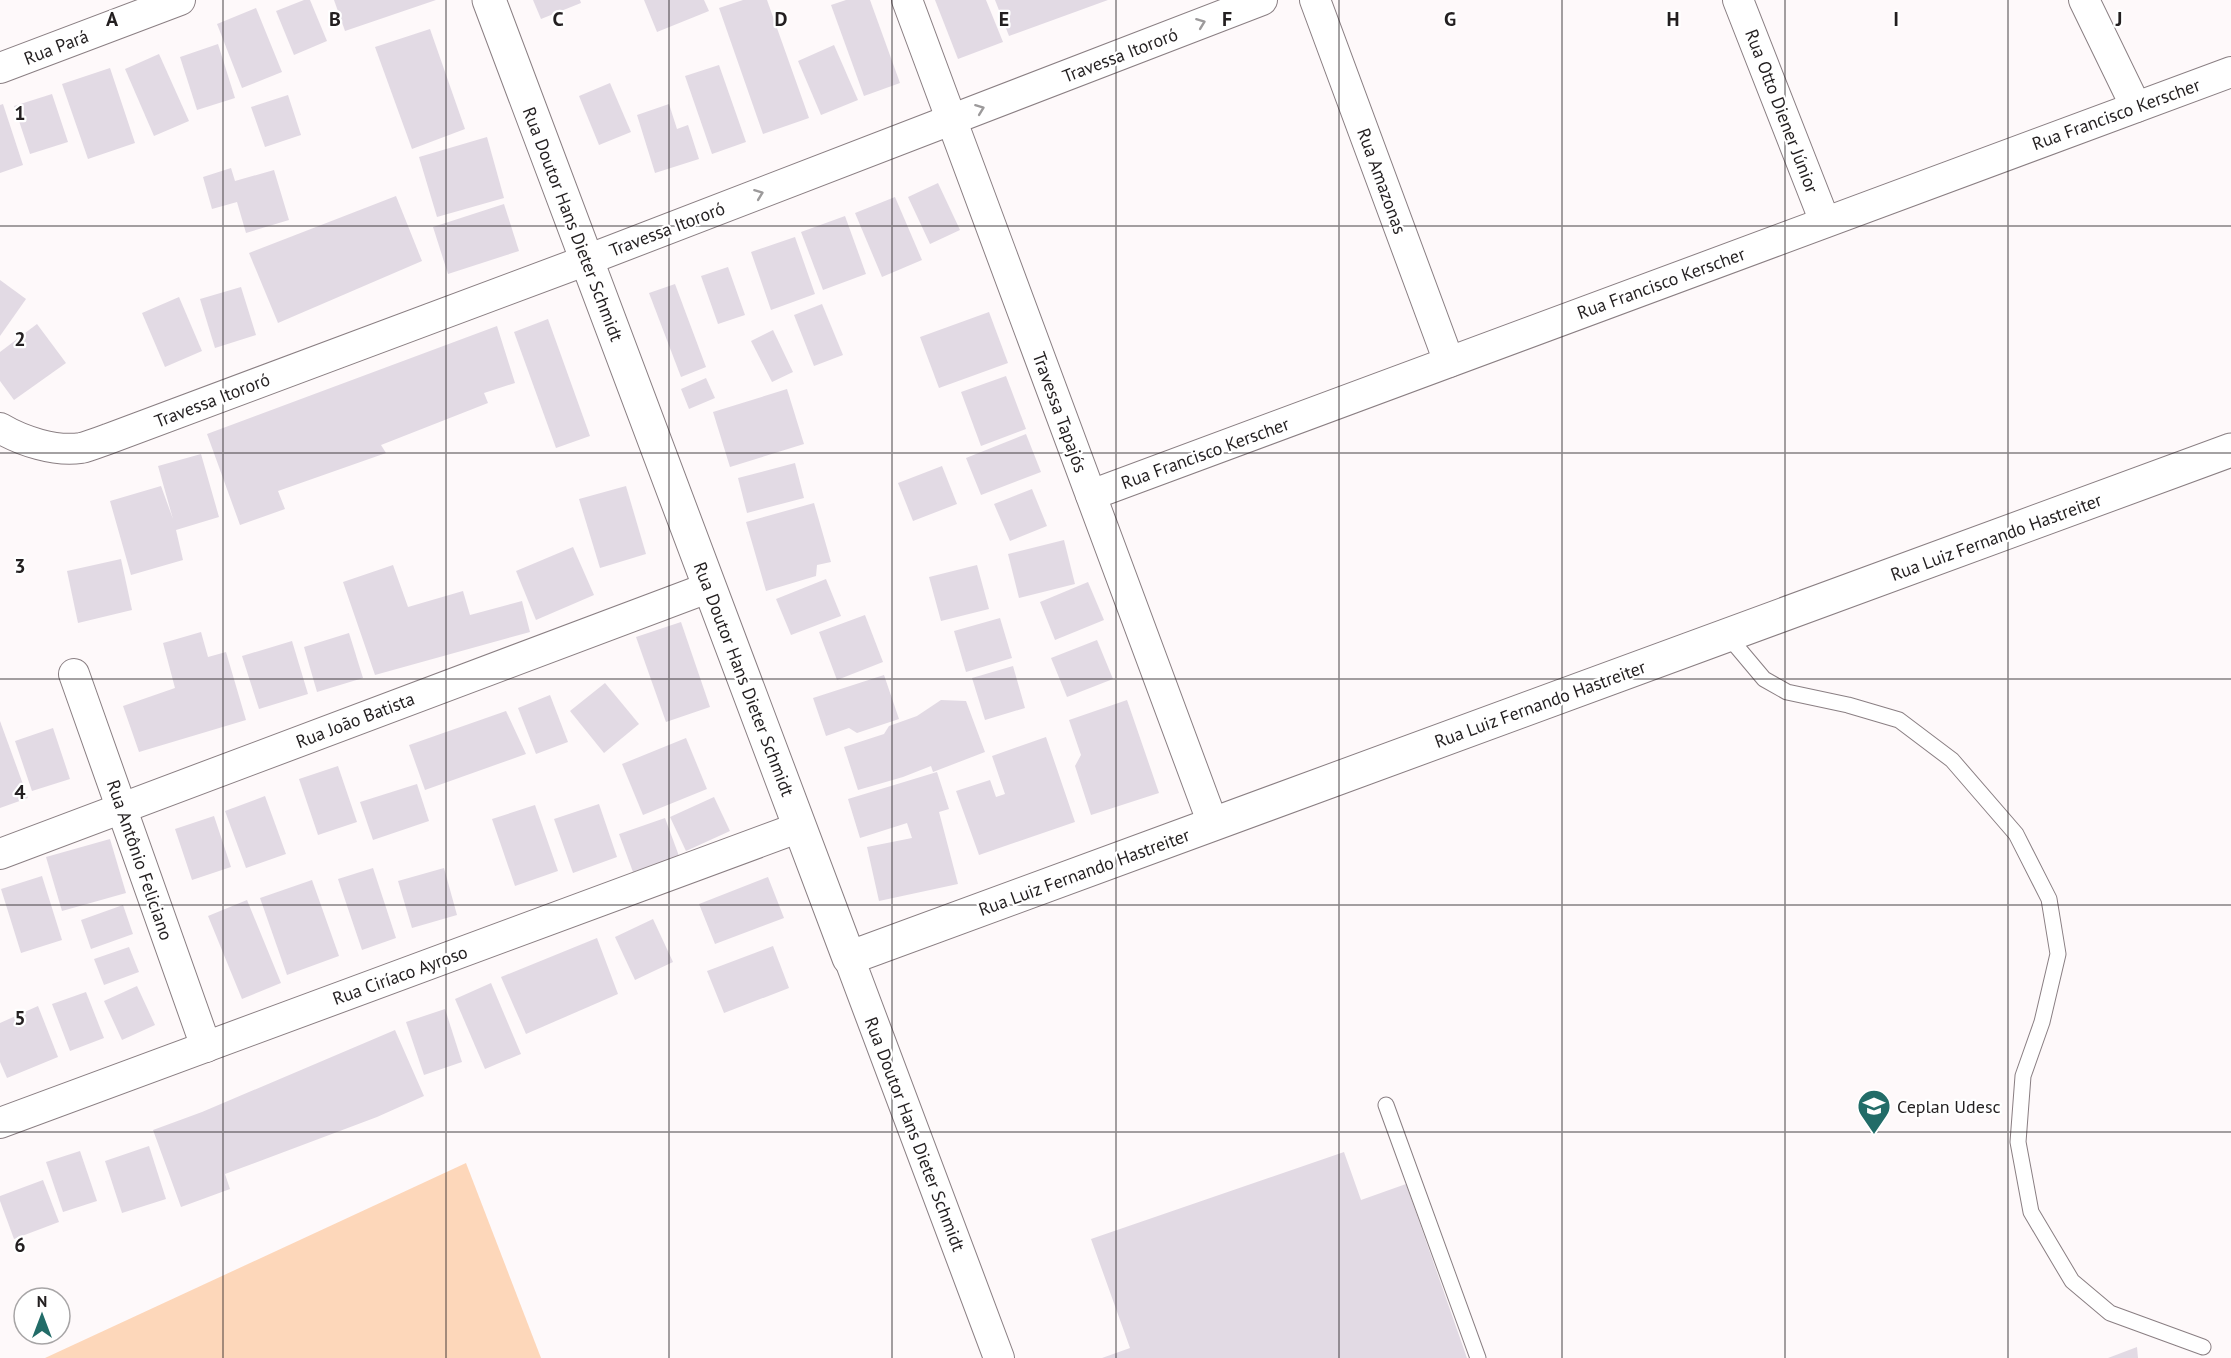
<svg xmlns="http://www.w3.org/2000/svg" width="2231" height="1358" viewBox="0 0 2231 1358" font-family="'PT Sans',sans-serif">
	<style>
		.green { fill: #fdd7ba }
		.building { fill: #e2dae4 }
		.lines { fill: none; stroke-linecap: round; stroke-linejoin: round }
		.service-casing { stroke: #8a7f83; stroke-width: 17 }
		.minor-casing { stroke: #8a7f83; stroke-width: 32 }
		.tertiary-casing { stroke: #8a7f83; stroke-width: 35 }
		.service { stroke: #fff; stroke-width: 15 }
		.minor { stroke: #fff; stroke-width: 30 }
		.tertiary { stroke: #fff; stroke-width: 33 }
		.oneway { stroke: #9c9a9b }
		.grid { fill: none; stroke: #231f20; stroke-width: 1.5; stroke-opacity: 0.55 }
		.labels { text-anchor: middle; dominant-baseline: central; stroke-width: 4.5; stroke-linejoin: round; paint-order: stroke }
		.street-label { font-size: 18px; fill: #231f20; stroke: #fff }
		.poi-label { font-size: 18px; fill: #231f20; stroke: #fff; text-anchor: start }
		.grid-label { font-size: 20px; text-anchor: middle; font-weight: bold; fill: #231f20; stroke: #fff; stroke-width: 4.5; stroke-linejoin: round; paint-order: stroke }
	</style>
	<rect width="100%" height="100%" fill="#fef9fa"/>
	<path class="green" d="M466 1163 541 1358H45Z"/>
	<g class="building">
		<path d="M304 0H310L327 41 294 55 276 11Z"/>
		<path d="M334 0H436L345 31Z"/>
		<path d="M533 0H580L581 3 541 19Z"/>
		<path d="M644 0H704L709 11 657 32Z"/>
		<path d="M743 0H767L809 118 763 134 719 8Z"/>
		<path d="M846 0H870L900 83 864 96 831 5Z"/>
		<path d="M935 0H986L1003 42 958 59Z"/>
		<path d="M995 0H1108L1009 36Z"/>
		<path d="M256 8 282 72 242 88 217 24Z"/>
		<path d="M430 29 465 129 412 149 375 47Z"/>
		<path d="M218 44 235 98 197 110 180 57Z"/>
		<path d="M834 45 858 100 821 115 798 61Z"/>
		<path d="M159 54 189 121 154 136 125 69Z"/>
		<path d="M719 65 746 142 712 154 685 76Z"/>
		<path d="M110 68 135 143 88 159 62 84Z"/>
		<path d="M610 83 631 132 599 145 579 96Z"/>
		<path d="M52 94 68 142 30 154 14 106Z"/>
		<path d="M288 95 301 135 265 147 251 107Z"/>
		<path d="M3 104 23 165 0 173V105Z"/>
		<path d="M669 104 677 129 688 125 699 159 655 173 637 115Z"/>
		<path d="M487 137 504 198 437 217 419 157Z"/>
		<path d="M231 168 235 181 274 170 289 220 246 233 237 202 212 209 203 177Z"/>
		<path d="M938 183 960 230 930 244 908 197Z"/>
		<path d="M396 196 422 261 278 323 249 253Z"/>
		<path d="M895 197 922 260 882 277 855 213Z"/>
		<path d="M504 204 519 251 448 274 433 227Z"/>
		<path d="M845 216 866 274 823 290 801 232Z"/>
		<path d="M795 237 815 294 771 310 751 252Z"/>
		<path d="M728 267 745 315 718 324 701 276Z"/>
		<path d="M0 280 26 299 0 336Z"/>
		<path d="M675 284 706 367 681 377 649 293Z"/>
		<path d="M241 287 256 335 215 348 200 299Z"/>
		<path d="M179 297 202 351 165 367 142 313Z"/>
		<path d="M822 304 843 355 814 366 794 315Z"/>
		<path d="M989 312 1008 363 939 388 920 337Z"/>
		<path d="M548 319 590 436 556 448 514 332Z"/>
		<path d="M37 324 66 363 14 400 0 381V352Z"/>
		<path d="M497 326 515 383 484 393 488 403 381 445 386 453 278 491 285 509 240 525 207 434Z"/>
		<path d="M773 330 793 372 772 382 751 341Z"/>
		<path d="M1006 376 1026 429 981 446 961 392Z"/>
		<path d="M706 378 715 398 689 409 681 389Z"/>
		<path d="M787 389 804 444 730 467 713 412Z"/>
		<path d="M1026 434 1041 472 981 495 966 458Z"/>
		<path d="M201 454 219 517 176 530 183 560 131 575 110 501 161 486 173 519 158 466Z"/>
		<path d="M795 463 804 498 747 513 738 478Z"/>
		<path d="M942 466 957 504 913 521 898 483Z"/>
		<path d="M626 486 646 554 600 568 579 499Z"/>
		<path d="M1032 489 1047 526 1010 541 994 504Z"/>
		<path d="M814 503 831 562 817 565 816 576 766 591 746 522Z"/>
		<path d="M1064 540 1075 584 1019 598 1008 554Z"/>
		<path d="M573 547 594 595 536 620 516 571Z"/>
		<path d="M121 559 132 610 78 623 67 571Z"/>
		<path d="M393 565 408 607 463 591 470 615 522 601 530 632 375 675 343 582Z"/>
		<path d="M977 565 989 609 941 621 929 577Z"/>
		<path d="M826 579 841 616 791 635 776 599Z"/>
		<path d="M1088 582 1104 620 1055 640 1040 602Z"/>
		<path d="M865 615 883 662 837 680 819 632Z"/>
		<path d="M1000 618 1012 658 966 672 954 631Z"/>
		<path d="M681 622 710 707 666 722 636 637Z"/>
		<path d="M201 632 208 657 226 652 246 720 139 752 123 706 175 688 163 643Z"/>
		<path d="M349 633 363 678 317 692 304 647Z"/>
		<path d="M1097 640 1113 679 1067 697 1051 658Z"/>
		<path d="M292 641 308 694 259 709 242 656Z"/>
		<path d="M1013 666 1025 708 985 720 972 678Z"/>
		<path d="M884 675 899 719 857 733 849 728 826 736 813 698Z"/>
		<path d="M605 683 639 724 604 753 570 711Z"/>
		<path d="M550 695 568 742 536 754 518 708Z"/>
		<path d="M941 700 966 701 985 752 933 772 931 766 903 777 858 790 844 747 884 734 889 726 917 716Z"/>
		<path d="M1127 700 1159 793 1091 815 1075 766 1081 755 1069 720Z"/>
		<path d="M506 711 526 754 425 790 409 745Z"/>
		<path d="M0 721 28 798 0 808Z"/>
		<path d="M53 728 70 779 32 791 15 741Z"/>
		<path d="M1046 737 1075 822 979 855 956 791 990 780 996 797 1005 794 992 756Z"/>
		<path d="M686 738 707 789 643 815 622 764Z"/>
		<path d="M338 766 357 822 318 835 299 779Z"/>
		<path d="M937 772 949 809 939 812 958 884 879 901 867 847 912 838 907 823 860 838 848 799Z"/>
		<path d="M417 784 429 821 373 840 360 802Z"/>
		<path d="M265 796 286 854 246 868 225 811Z"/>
		<path d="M714 797 730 831 686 851 670 817Z"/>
		<path d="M599 804 617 857 573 873 554 819Z"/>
		<path d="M535 805 558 871 515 886 492 819Z"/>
		<path d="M214 816 231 867 192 880 175 829Z"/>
		<path d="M665 818 679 856 633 872 619 834Z"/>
		<path d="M110 839 126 893 62 911 46 857Z"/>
		<path d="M373 868 396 938 362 950 338 879Z"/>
		<path d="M444 868 457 915 412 928 398 881Z"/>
		<path d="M42 876 62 940 21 953 1 889Z"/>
		<path d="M768 877 784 918 715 944 699 904Z"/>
		<path d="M312 880 339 956 287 975 260 898Z"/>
		<path d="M247 900 281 983 242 999 208 916Z"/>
		<path d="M123 905 133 934 91 949 81 920Z"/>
		<path d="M653 919 673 962 635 980 615 937Z"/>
		<path d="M597 938 618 994 526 1034 501 977Z"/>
		<path d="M773 946 789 988 724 1013 707 971Z"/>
		<path d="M129 947 139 972 104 985 94 959Z"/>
		<path d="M491 983 521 1054 485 1069 455 999Z"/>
		<path d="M137 986 155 1025 122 1040 104 1001Z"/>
		<path d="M86 992 104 1038 70 1051 52 1004Z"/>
		<path d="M38 1006 58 1057 7 1078 0 1062V1023Z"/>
		<path d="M445 1009 462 1062 424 1075 406 1022Z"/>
		<path d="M395 1030 424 1096 377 1117 225 1174 230 1189 181 1207 153 1130 202 1112Z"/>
		<path d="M149 1146 166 1199 122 1213 105 1161Z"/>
		<path d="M80 1151 97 1201 63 1212 46 1162Z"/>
		<path d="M1344 1152 1361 1200 1406 1184 1467 1358H1102L1130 1348 1091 1239Z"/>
		<path d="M43 1180 59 1222 14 1239 0 1201V1196Z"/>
		<path d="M2137 1347 2138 1358H2108Z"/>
	</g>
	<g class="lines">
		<defs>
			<g id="service">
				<path d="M1727 635 1764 679 1787 692 1848 705 1899 720 1952 760 2016 834 2049 899 2058 954 2042 1022 2023 1076 2018 1142 2031 1212 2072 1281 2110 1313 2203 1347"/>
				<path d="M1386 1105 1478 1358"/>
			</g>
			<g id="minor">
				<path d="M907 0 1213 824"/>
				<path d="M1315 0 1449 362"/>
				<path d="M1738 0 1825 222"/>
				<path d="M2084 0 2136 107"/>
				<path d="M0 68 180 0"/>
				<path d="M0 428C22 441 55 452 81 448 90 446 99 442 108 439L587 260 1262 0"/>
				<path d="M1091 495 2231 72"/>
				<path d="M74 674 206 1047"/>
				<path d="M0 854 710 587"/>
				<path d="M849 958 999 1358"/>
				<path d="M0 1123 800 827"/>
			</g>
			<path id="tertiary" d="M489 0 849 958 2231 450"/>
		</defs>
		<use href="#service" class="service-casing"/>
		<use href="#minor" class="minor-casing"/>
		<use href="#tertiary" class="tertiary-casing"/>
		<use href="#service" class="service"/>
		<use href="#minor" class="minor"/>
		<use href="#tertiary" class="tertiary"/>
	</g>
	<defs><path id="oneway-chevron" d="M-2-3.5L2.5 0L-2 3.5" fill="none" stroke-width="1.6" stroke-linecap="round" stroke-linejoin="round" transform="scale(1.5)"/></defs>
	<g class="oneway">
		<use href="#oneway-chevron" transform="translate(1201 23) rotate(-21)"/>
		<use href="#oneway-chevron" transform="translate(980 109) rotate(-21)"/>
		<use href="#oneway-chevron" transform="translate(759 194) rotate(-21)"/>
	</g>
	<path class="grid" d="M223 0V1358M446 0V1358M669 0V1358M892 0V1358M1116 0V1358M1339 0V1358M1562 0V1358M1785 0V1358M2008 0V1358M0 226H2231M0 453H2231M0 679H2231M0 905H2231M0 1132H2231"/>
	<defs>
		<symbol id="university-pin" viewBox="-11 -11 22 30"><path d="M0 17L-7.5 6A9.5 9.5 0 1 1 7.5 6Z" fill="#226c68" stroke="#fff"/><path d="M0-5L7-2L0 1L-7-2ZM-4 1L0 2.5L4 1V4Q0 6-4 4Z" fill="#fff"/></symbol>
	</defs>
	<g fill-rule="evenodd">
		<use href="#university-pin" x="1855" y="1087" width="38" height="52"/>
	</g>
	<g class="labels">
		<g class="street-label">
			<text transform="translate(56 47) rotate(-21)">Rua Pará</text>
			<text transform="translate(1120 55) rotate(-21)">Travessa Itororó</text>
			<text transform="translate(1782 111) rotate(69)">Rua Otto Diener Júnior</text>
			<text transform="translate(2116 114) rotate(-20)">Rua Francisco Kerscher</text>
			<text transform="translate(1382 181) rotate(70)">Rua Amazonas</text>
			<text transform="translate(573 224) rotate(69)">Rua Doutor Hans Dieter Schmidt</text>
			<text transform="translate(667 229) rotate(-21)">Travessa Itororó</text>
			<text transform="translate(1661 283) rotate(-20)">Rua Francisco Kerscher</text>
			<text transform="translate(212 400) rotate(-21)">Travessa Itororó</text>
			<text transform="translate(1060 412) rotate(70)">Travessa Tapajós</text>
			<text transform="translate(1205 453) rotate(-20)">Rua Francisco Kerscher</text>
			<text transform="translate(1996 537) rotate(-20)">Rua Luiz Fernando Hastreiter</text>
			<text transform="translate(744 679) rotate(69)">Rua Doutor Hans Dieter Schmidt</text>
			<text transform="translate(1540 704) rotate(-20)">Rua Luiz Fernando Hastreiter</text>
			<text transform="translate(355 720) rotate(-21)">Rua João Batista</text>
			<text transform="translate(140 860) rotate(71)">Rua Antônio Feliciano</text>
			<text transform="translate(1084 872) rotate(-20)">Rua Luiz Fernando Hastreiter</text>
			<text transform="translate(400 975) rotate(-20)">Rua Ciríaco Ayroso</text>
			<text transform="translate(915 1134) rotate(69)">Rua Doutor Hans Dieter Schmidt</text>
		</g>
		<g class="poi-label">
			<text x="1897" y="1106">Ceplan Udesc</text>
		</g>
	</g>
	<g class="grid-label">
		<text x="112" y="26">A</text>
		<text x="335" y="26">B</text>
		<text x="558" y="26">C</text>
		<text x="781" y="26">D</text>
		<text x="1004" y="26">E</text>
		<text x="1227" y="26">F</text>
		<text x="1450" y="26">G</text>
		<text x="1673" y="26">H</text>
		<text x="1896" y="26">I</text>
		<text x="2119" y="26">J</text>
		<text x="20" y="120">1</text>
		<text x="20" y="346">2</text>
		<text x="20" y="573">3</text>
		<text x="20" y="799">4</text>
		<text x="20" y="1025">5</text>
		<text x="20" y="1252">6</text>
	</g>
	<g transform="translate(42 1316)"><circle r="28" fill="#ffffff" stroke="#a7a5a6" stroke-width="1.5"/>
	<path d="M0-4.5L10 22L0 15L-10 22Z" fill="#226c68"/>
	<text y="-9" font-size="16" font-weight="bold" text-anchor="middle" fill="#231f20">N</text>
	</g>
</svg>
